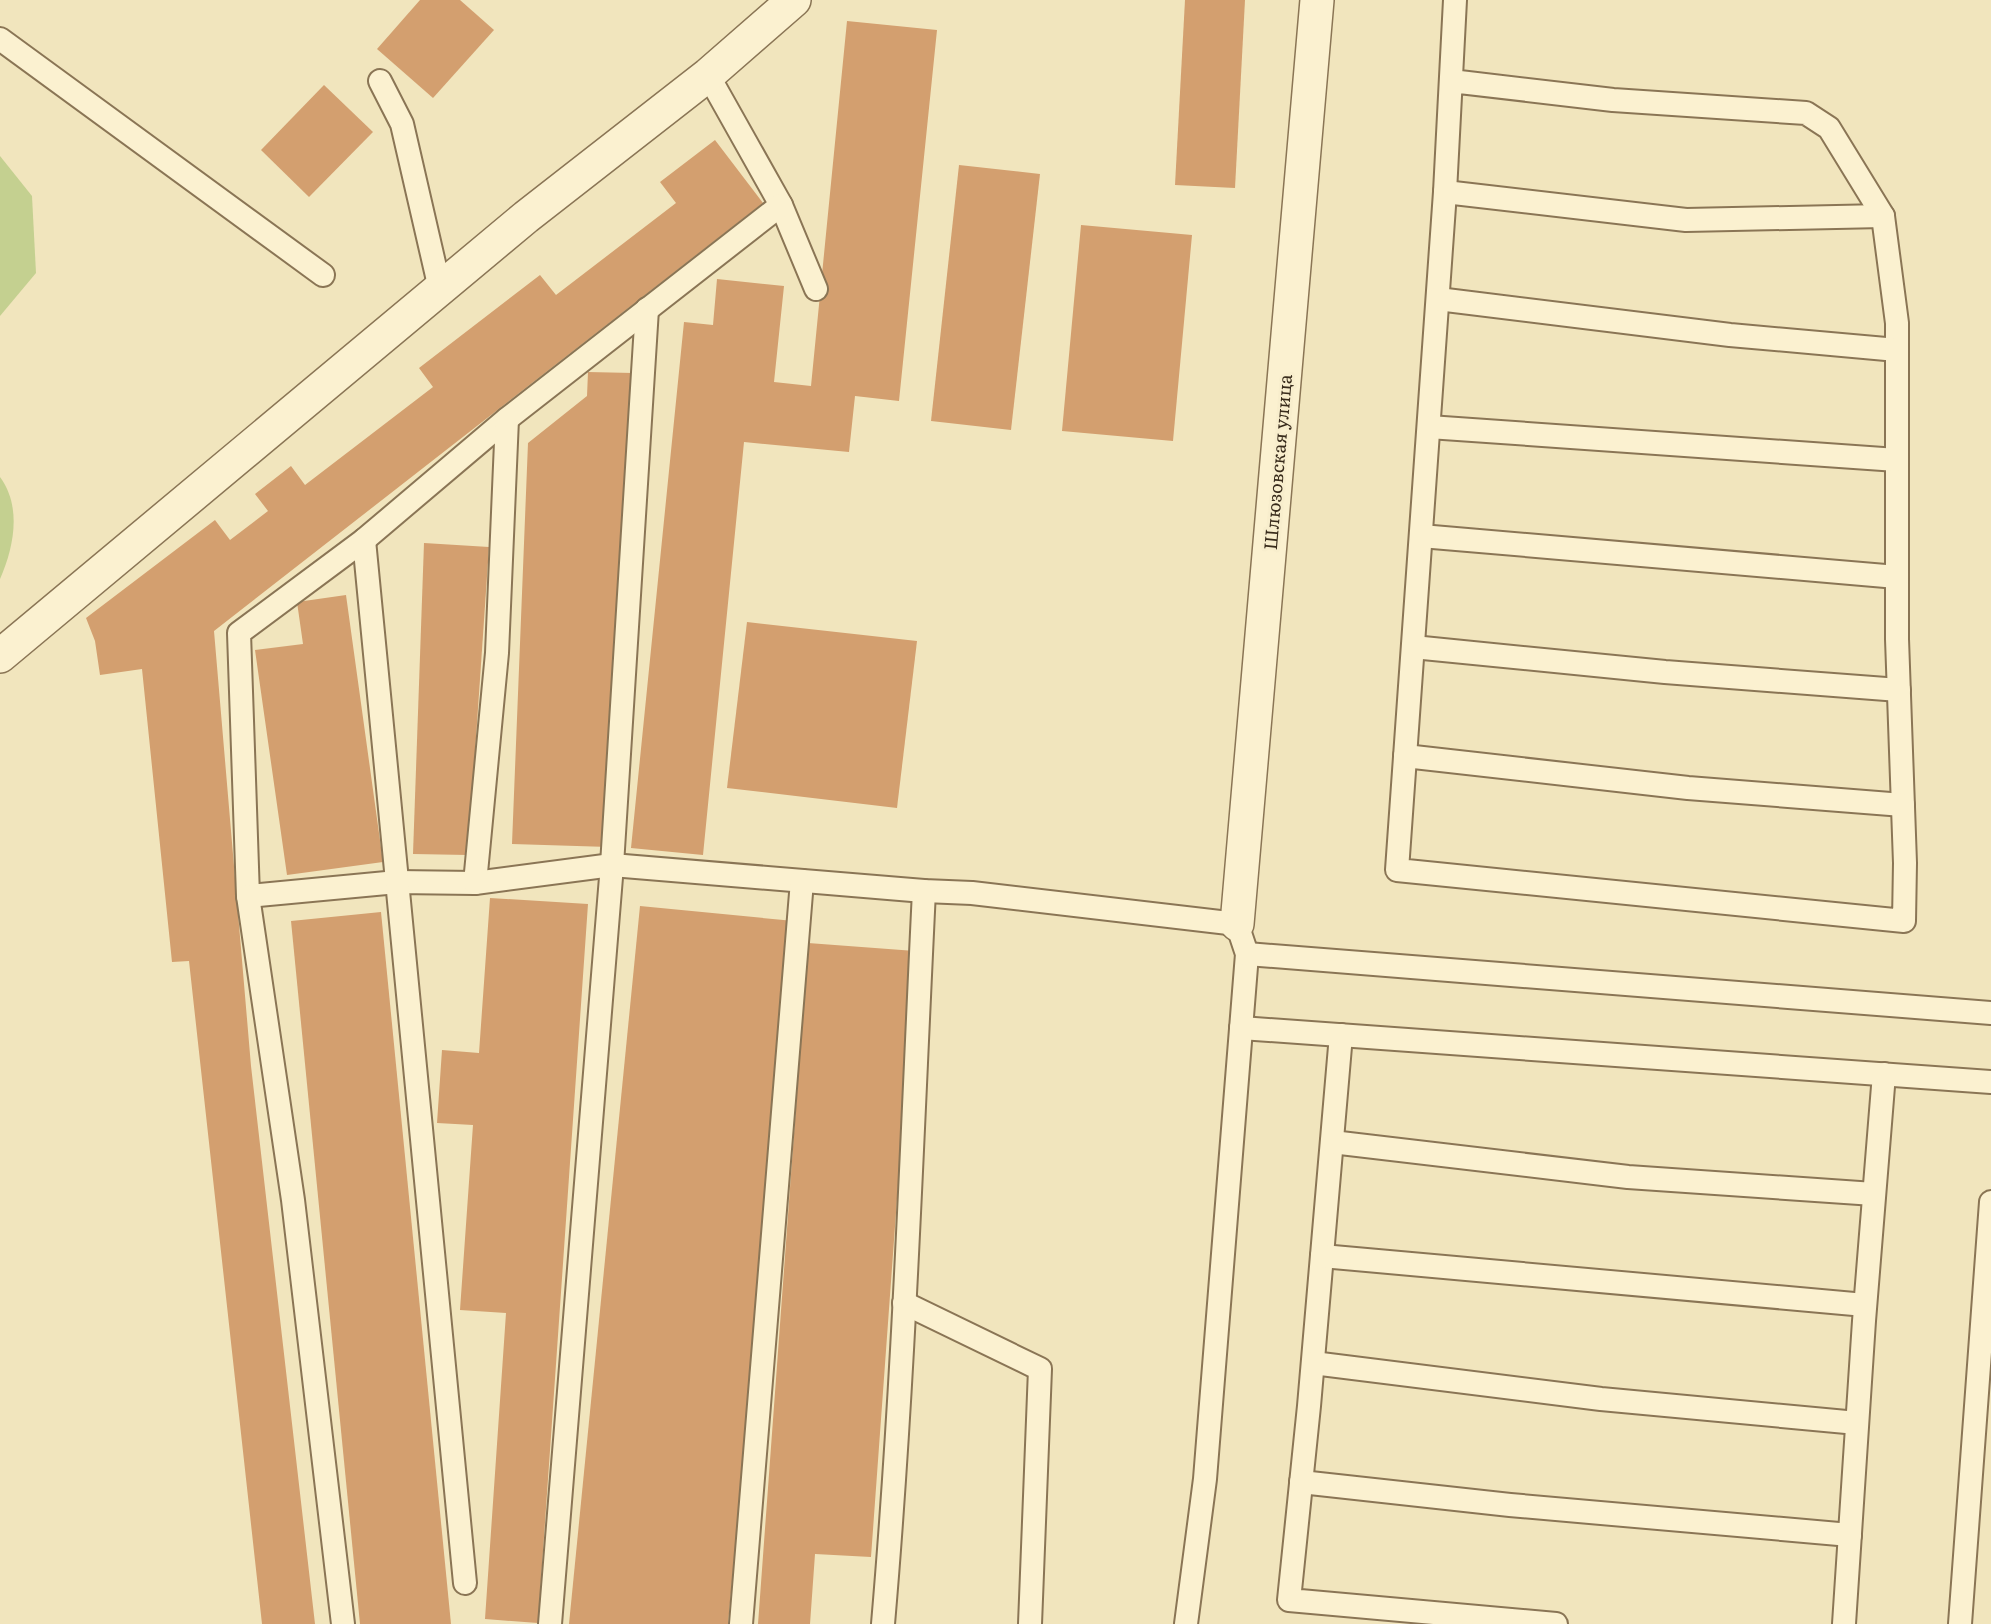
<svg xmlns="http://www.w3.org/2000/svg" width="1991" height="1624" viewBox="0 0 1991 1624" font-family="Literata,serif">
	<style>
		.green { fill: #c4d090 }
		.building { fill: #d39f6f }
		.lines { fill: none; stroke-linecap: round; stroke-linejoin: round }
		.service-casing { stroke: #8a7555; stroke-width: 26 }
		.minor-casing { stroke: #8a7555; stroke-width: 36 }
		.service { stroke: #fbf1d0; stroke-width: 22 }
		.minor { stroke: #fbf1d0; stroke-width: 33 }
		.labels { text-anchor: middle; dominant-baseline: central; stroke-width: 6; stroke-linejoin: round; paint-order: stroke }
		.street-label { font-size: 18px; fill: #382b1b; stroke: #f8eecd }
	</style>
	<rect width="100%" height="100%" fill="#f1e5bd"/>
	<g class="green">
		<path d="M0 156 32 196 36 273 0 316Z"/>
		<path d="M0 477C22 507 14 547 0 579Z"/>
	</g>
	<g class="building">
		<path d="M420 0H460L494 30 433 98 377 49Z"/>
		<path d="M1185 0H1245L1235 188 1175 185Z"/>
		<path d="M847 21 937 30 899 401 855 396 849 452 744 442 703 855 631 848 684 322 713 325 717 279 784 286 774 382 811 386Z"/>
		<path d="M324 85 373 132 309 197 261 150Z"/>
		<path d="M715 140 763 203 214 631 251 1066 315 1624H262L189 961 172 962 142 669 100 675 95 641 86 618 215 520 230 540 268 511 255 494 291 466 305 485 433 387 419 368 540 275 556 295 676 203 660 182Z"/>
		<path d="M959 165 1040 174 1011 430 931 421Z"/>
		<path d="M1081 225 1192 235 1173 441 1062 431Z"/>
		<path d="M588 372 633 373 609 847 512 844 528 443 587 396Z"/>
		<path d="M424 543 489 547 468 855 413 854Z"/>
		<path d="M346 595 383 862 287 875 255 650 303 644 297 602Z"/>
		<path d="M747 622 917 641 897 808 727 788Z"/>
		<path d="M490 898 588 904 538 1623 485 1619 506 1313 460 1310 473 1125 437 1123 442 1050 479 1053Z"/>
		<path d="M640 906 794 921 728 1624H569Z"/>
		<path d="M381 912 451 1624H360L291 921Z"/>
		<path d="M808 943 915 951 871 1557 815 1554 810 1624H758Z"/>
	</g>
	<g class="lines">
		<defs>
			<g id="service">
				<path d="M0 39 323 275"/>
				<path d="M708 75 781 205 816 289"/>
				<path d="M380 81 402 124 440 289"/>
				<path d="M1451 81 1613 100 1806 113 1829 128 1883 216 1897 323V639L1905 863 1904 921 1397 870 1445 192 1455 0"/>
				<path d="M1445 192 1686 220 1883 216"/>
				<path d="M781 205 507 419 364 540 239 633 248 896 397 882 475 883 612 865 924 891 972 893 1237 924 1247 954 1205 1479 1186 1624"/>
				<path d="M1438 299 1730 335 1897 350"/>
				<path d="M1429 427 1897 460"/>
				<path d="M1421 536 1897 577"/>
				<path d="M364 540 465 1583"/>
				<path d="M1413 647 1665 672 1899 690"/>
				<path d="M1405 756 1688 788 1903 805"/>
				<path d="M475 883 497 653 507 419"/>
				<path d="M248 896 293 1200 343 1624"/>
				<path d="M1247 954 1991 1013"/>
				<path d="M1241 1028 1991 1082"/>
				<path d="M1341 1035 1309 1406 1289 1600 1556 1624"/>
				<path d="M1332 1142 1628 1177 1874 1194"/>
				<path d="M1322 1256 1865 1305"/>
				<path d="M904 1303 1040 1369 1030 1624"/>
				<path d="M1313 1363 1601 1399 1857 1423"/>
				<path d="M1301 1482 1510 1505 1850 1535"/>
				<path d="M550 1624 612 865 647 309"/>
				<path d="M741 1624 802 881"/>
				<path d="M883 1624C904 1380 912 1135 924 891"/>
				<path d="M1844 1624 1864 1321 1884 1074"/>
				<path d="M1960 1624 1991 1202"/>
			</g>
			<g id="minor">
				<path d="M0 656 526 217 708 75 794 0"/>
				<path d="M1237 924 1317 0"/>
			</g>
		</defs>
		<use href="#service" class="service-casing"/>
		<use href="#minor" class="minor-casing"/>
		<use href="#service" class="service"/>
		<use href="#minor" class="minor"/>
	</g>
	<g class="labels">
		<g class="street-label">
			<text transform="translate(1277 462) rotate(-85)">Шлюзовская улица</text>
		</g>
	</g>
</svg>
